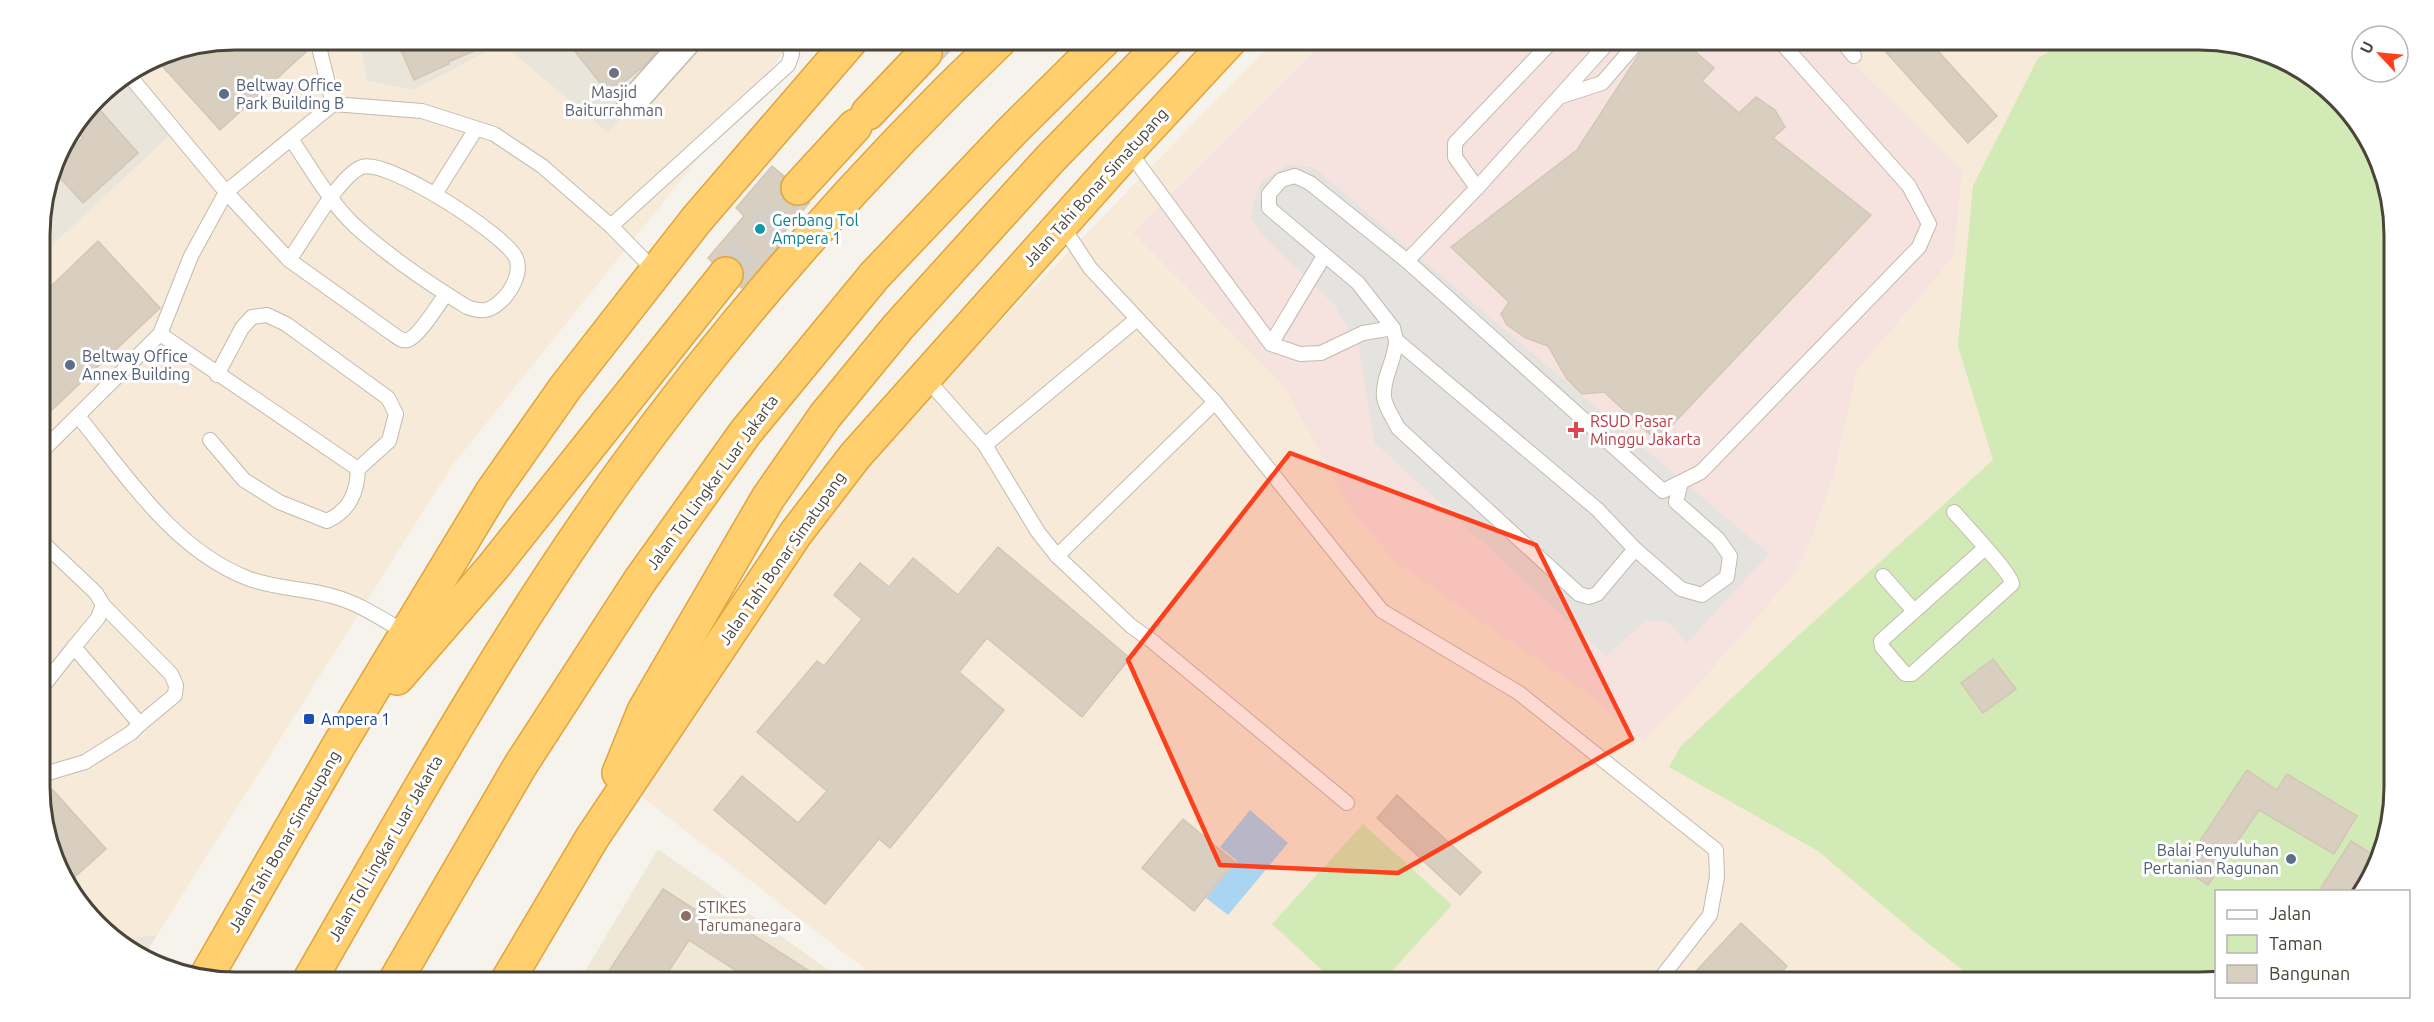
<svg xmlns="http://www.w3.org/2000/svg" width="2434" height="1022" viewBox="0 0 2434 1022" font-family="Ubuntu,sans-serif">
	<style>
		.residential { fill: #eae5da }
		.commercial { fill: #f7ead8 }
		.education { fill: #efe8d6 }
		.medical { fill: #f6e3e0 }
		.green { fill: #d2eab5 }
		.parking { fill: #e5e3e0 }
		.water { fill: #a9d4f2 }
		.building { fill: #d8cfc1; stroke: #d3c7b4; stroke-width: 1.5 }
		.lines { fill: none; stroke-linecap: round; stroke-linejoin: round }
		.highway-tunnel { stroke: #d4d0c8; stroke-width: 33; stroke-dasharray: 33 16; stroke-linecap: butt }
		.lane-casing { stroke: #c2bbae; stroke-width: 16 }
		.street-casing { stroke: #c2bbae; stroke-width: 30 }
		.highway-casing { stroke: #e0a43c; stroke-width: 36 }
		.lane { stroke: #fff; stroke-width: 14 }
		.street { stroke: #fff; stroke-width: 27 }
		.highway { stroke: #ffcf6e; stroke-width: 33 }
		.marked { fill: #fc3f1d; fill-opacity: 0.2; stroke: #fc3f1d; stroke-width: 4.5; stroke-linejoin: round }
		.worship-dot { fill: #6b7280; stroke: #fff; stroke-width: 2 }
		.service-dot { fill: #5c6f8a; stroke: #fff; stroke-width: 2 }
		.culture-dot { fill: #0f9aa8; stroke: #fff; stroke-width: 2 }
		.health-dot { fill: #e0444e; stroke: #fff; stroke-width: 2 }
		.transit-dot { fill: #1a4fb4; stroke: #fff; stroke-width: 2 }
		.education-dot { fill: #8d6e63; stroke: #fff; stroke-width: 2 }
		.labels { text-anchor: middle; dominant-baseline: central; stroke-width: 6; stroke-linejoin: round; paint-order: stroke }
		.service-label { font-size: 16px; fill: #4e5e75; stroke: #fff; text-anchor: start }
		.worship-label { font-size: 16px; fill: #5b616d; stroke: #fff }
		.street-label { font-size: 16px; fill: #4b4439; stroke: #fff }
		.culture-label { font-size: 16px; fill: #0d838f; stroke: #fff; text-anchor: start }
		.health-label { font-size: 16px; fill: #be3a42; stroke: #fff; text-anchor: start }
		.transit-label { font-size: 16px; fill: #164399; stroke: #fff; text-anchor: start }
		.education-label { font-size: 16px; fill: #785e54; stroke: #fff; text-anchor: start }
		.rim { fill: none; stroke: #4b4439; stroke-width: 3 }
	</style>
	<rect width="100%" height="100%" fill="#f6f3ec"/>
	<g class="residential">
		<path d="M359 39H692L608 133 502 44 413 90 366 81Z"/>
		<path d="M123 77 171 135 40 257 39 221 59 148 105 88Z"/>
		<path d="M157 935 144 956 121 939Z"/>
	</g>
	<g class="commercial">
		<path d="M234 39H359L367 81 413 90 502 44 608 133 692 39H794L451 467 157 935 121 939 80 907 41 814 40 257 170 135 123 77 160 54Z"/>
		<path d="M1276 39H2200L2274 54 2355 116 2393 209 2395 788 2380 862 2358 891 2216 892V982L2212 983H883L634 791 760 568Z"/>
	</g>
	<path class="education" d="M658 849 847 983H578Z"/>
	<path class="medical" d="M1326 39H1829L1962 171 1954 256 1857 370 1833 478 1804 557 1790 579 1688 696 1643 741 1581 689 1398 564 1354 514 1282 383 1133 233Z"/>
	<g class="green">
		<path d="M2071 39H2200L2274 54 2355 116 2393 209 2395 788 2380 862 2358 891 2216 892V982L2212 983H1980L1926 942 1818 851 1669 767 1681 746 1800 634 1993 460 1958 346 1973 186 2038 58Z"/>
		<path d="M1363 824 1452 905 1381 983H1336L1272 924Z"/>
	</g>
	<path class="parking" d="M1288 165 1313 167 1769 554 1687 643 1668 622 1646 621 1606 656 1374 442 1359 347 1335 306 1262 234 1251 219 1253 203 1262 180Z"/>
	<path class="water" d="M1250 810 1288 843 1228 915 1206 898 1237 861 1220 847Z"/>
	<g class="building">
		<path d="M234 39H295L306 52 220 130 154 57 160 54Z"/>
		<path d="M396 39H502L448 62 449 64 414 80Z"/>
		<path d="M565 39H650L658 50 644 66 609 94Z"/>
		<path d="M937 39H961L943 58V48Z"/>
		<path d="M1649 39H1681L1714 68 1702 81 1739 113 1756 97 1775 110 1785 127 1773 138 1871 215 1657 441 1604 392 1582 394 1567 379 1548 346 1526 338 1507 325 1501 314 1509 302 1451 247 1577 150Z"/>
		<path d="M1900 39H1927L1997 116 1968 143 1886 52Z"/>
		<path d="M94 103 138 153 83 203 53 170 55 163 83 138 74 128Z"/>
		<path d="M772 166 784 176 780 184V193L785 201 794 206H803L810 202 775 243 779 246 742 288 740 287 744 277V268L738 260 728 255 720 256 712 262 708 258 744 216 736 208Z"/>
		<path d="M98 241 160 308 40 421V297Z"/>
		<path d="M998 547 1130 658 1082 717 987 638 959 672 1004 710 890 848 879 839 825 904 714 810 742 776 798 823 827 791 757 732 817 661 824 666 862 619 834 595 860 563 889 587 913 558 958 595Z"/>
		<path d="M1993 659 2016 689 1983 713 1961 683Z"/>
		<path d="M2247 770 2277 790 2287 774 2357 816 2334 854 2259 810 2208 885 2182 868Z"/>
		<path d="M52 789 106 849 69 882 41 814V799Z"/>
		<path d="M1397 795 1481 872 1460 895 1377 818Z"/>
		<path d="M1183 819 1235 862 1194 911 1142 868Z"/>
		<path d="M2351 841 2381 860 2380 862 2358 891H2319Z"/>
		<path d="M663 889 725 929 730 920 828 983H755L689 940 661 983H601Z"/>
		<path d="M1741 923 1787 966 1771 983H1685Z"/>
	</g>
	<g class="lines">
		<path class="highway-tunnel" d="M726 274 798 188"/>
		<defs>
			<g id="lane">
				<path d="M1840 39 1854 56"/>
				<path d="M128 74 226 192 289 260 390 332C395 335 401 342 408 340 419 336 438 305 446 294"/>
				<path d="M1560 96 1611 39"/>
				<path d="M333 104 422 111 494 134 542 166 611 226 656 272"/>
				<path d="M1128 150 1271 344 1300 354 1321 353 1363 333 1393 328"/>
				<path d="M1477 188 1455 157V143L1554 39"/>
				<path d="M435 194 476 129"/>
				<path d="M611 226 788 65 792 54 785 39"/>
				<path d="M289 260C305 239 339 175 362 167 387 158 506 235 516 258 522 271 512 290 503 299 491 311 483 313 467 307 428 283 388 256 354 225 329 201 311 168 291 139"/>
				<path d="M1407 261 1477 188 1559 97 1602 83 1640 39"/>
				<path d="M160 334 358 469"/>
				<path d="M1396 340C1396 359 1382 378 1384 397 1385 407 1394 419 1398 428L1579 594 1589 597 1597 594 1635 549"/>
				<path d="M1271 344 1324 256"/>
				<path d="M925 377 985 445 1038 532 1057 556 1215 402 1090 268 1061 224"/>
				<path d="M1215 402 1382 611 1519 693 1716 850 1717 877 1710 915 1657 983"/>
				<path d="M78 416C127 476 173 549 247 578 275 589 304 588 332 596 359 603 382 619 406 633"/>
				<path d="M210 440 244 480 279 502 327 521C350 510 357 493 358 469L389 441 396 414 388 398 286 324 267 315 252 317 242 328 217 375"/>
				<path d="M985 445 1137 319"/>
				<path d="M40 453 160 334 191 256 226 192 333 104 317 39"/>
				<path d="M1681 482 1676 502 1718 539 1730 556 1727 577 1702 595 1681 589 1635 549 1597 509 1396 340 1393 328 1358 283 1269 208V194L1281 180 1295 176 1310 183 1407 261 1663 491 1701 472 1919 247 1929 224 1909 186 1778 39"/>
				<path d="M1954 512C1964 524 2012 574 2012 584L1912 674H1905L1882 647 1881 641 1985 548"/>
				<path d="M40 540 96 593 103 605 98 618 74 647 140 724 131 733 85 762 41 775"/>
				<path d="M1057 556 1131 626 1152 641 1347 803"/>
				<path d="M1883 576 1914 611"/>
				<path d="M103 605 171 674 176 685 175 695 140 724"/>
				<path d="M40 690 74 647"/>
			</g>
			<path id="street" d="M631 104 689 39"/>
			<g id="highway">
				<path d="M868 113 925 53"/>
				<path d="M798 188 855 126"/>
				<path d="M397 678 493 567 726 274"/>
				<path d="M619 773 644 711 768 498 825 416 898 327 1050 159 1167 39"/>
				<path d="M206 977 339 745 492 492 565 388 697 219 852 39"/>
				<path d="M308 983C407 811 504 636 620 475 731 321 864 170 1001 39"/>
				<path d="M394 983 520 766 639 582 745 433 875 275 1013 130 1105 39"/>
				<path d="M506 983 592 838 796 533 855 456 1128 150 1231 39"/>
			</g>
		</defs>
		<use href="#lane" class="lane-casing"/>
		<use href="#street" class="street-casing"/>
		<use href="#highway" class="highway-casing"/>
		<use href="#lane" class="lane"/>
		<use href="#street" class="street"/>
		<use href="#highway" class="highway"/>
	</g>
	<path class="marked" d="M1290 453 1536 545 1632 739 1398 873 1220 865 1128 660Z"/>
	<circle class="worship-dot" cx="614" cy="73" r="6"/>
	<g class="service-dot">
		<circle cx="224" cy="94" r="6"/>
		<circle cx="70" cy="365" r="6"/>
		<circle cx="2291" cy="859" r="6"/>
	</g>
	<circle class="culture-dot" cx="760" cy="229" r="6"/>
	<path class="health-dot" d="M1573 421h6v6h6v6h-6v6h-6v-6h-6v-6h6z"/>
	<rect class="transit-dot" x="303" y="713" width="12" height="12" rx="3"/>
	<circle class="education-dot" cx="686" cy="916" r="6"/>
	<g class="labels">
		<g class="service-label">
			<text x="236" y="85">Beltway Office<tspan x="236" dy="18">Park Building B</tspan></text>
			<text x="82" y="356">Beltway Office<tspan x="82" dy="18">Annex Building</tspan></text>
			<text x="2279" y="850" text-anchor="end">Balai Penyuluhan<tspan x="2279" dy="18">Pertanian Ragunan</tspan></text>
		</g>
		<g class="worship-label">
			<text x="614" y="92">Masjid<tspan x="614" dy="18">Baiturrahman</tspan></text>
		</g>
		<g class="street-label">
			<text transform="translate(1095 187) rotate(-48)">Jalan Tahi Bonar Simatupang</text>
			<text transform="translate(712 482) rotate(-54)">Jalan Tol Lingkar Luar Jakarta</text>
			<text transform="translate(782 558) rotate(-55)">Jalan Tahi Bonar Simatupang</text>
			<text transform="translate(284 841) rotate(-60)">Jalan Tahi Bonar Simatupang</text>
			<text transform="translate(385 848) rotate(-60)">Jalan Tol Lingkar Luar Jakarta</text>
		</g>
		<g class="culture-label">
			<text x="772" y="220">Gerbang Tol<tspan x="772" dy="18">Ampera 1</tspan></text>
		</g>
		<g class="health-label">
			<text x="1590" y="421">RSUD Pasar<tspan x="1590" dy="18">Minggu Jakarta</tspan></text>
		</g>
		<g class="transit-label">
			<text x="321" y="719">Ampera 1</text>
		</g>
		<g class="education-label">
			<text x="698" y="907">STIKES<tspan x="698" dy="18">Tarumanegara</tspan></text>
		</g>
	</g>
	<path d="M0 0H2434V1022H0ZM235 50H2199A185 185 0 0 1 2384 235V787A185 185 0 0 1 2199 972H235A185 185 0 0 1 50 787V235A185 185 0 0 1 235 50Z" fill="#fff" fill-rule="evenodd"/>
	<path class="rim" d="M235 50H2199A185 185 0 0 1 2384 235V787A185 185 0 0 1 2199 972H235A185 185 0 0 1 50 787V235A185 185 0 0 1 235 50Z"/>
	<rect x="2215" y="890" width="195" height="108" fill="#ffffff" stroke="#b7b4b0" stroke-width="1.5"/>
	<rect x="2227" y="910" width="30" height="9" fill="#ffffff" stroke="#b7b4b0" stroke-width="1.5"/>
	<text x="2269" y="920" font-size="18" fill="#4b4439">Jalan</text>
	<rect x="2227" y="935" width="30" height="18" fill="#d2eab5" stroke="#b7b4b0" stroke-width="1.5"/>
	<text x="2269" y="950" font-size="18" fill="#4b4439">Taman</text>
	<rect x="2227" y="965" width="30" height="18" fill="#d8cfc1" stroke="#b7b4b0" stroke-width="1.5"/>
	<text x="2269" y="980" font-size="18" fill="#4b4439">Bangunan</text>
	<g transform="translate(2380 54) rotate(296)"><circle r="28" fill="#ffffff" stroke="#b7b4b0" stroke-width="1.5"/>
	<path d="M0-4.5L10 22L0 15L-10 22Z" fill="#fc3f1d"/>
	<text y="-9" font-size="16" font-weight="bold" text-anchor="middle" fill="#4b4439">U</text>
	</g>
</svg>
